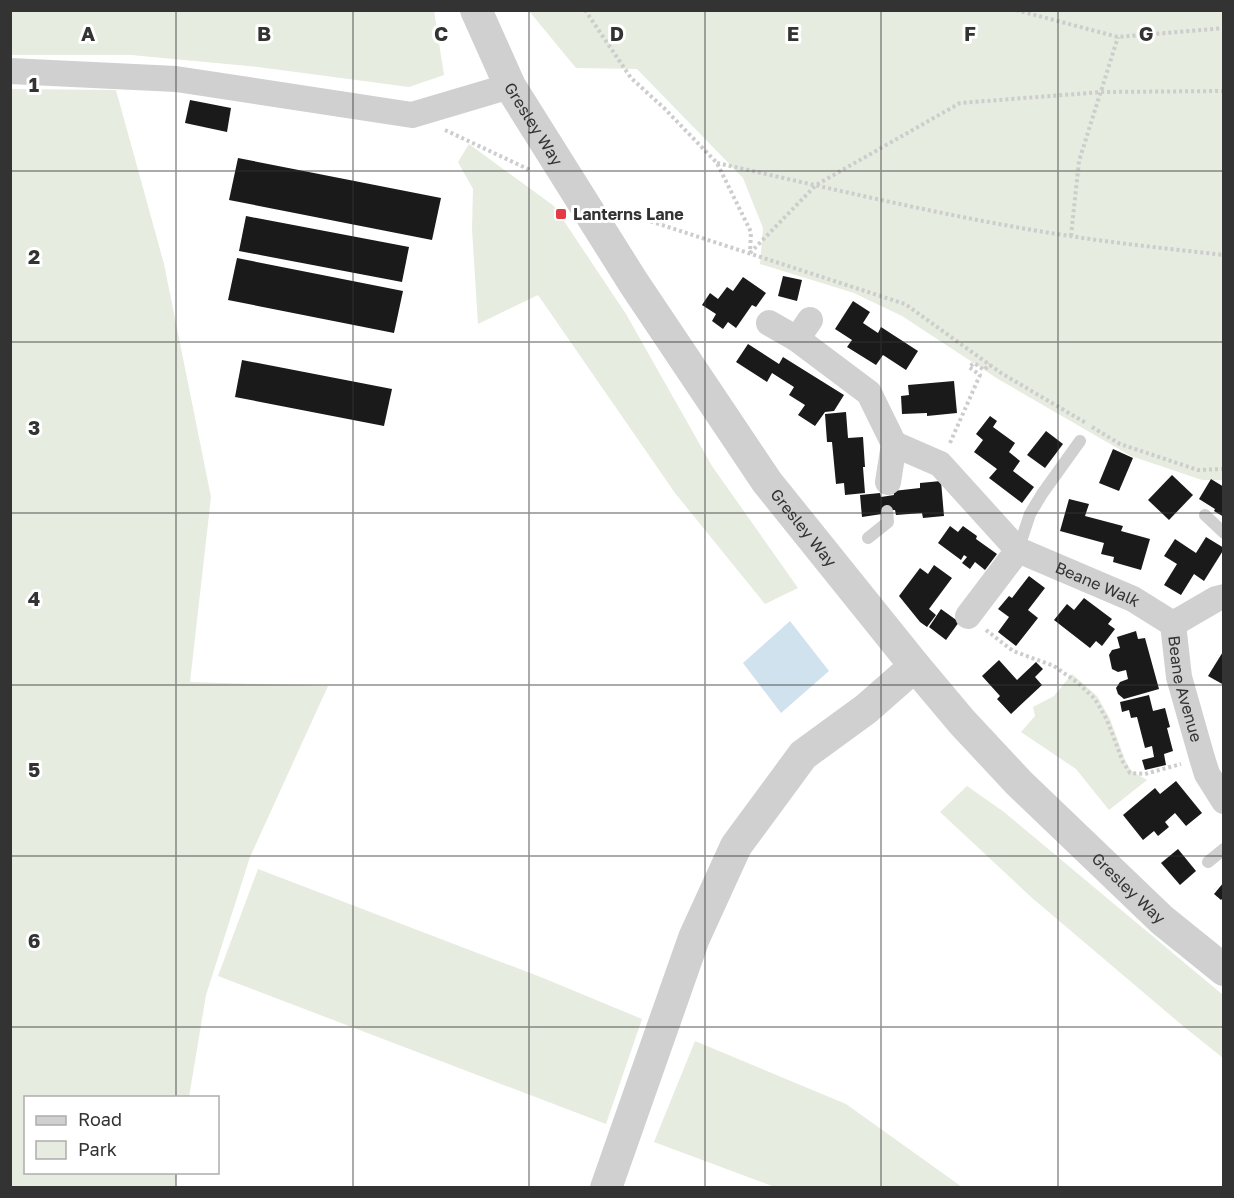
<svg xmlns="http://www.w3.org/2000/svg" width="1234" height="1198" viewBox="0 0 1234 1198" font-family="'Golos Text',sans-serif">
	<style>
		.green { fill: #e6ecdf }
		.water { fill: #cfe2ee }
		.building { fill: #1a1a1a }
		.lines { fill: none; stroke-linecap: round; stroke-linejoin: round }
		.path { stroke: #cdcdcd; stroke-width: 4; stroke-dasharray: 3 3; stroke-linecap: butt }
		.service { stroke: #d0d0d0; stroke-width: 12 }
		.minor { stroke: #d0d0d0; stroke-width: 26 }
		.tertiary { stroke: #d0d0d0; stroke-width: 32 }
		.grid { fill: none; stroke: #333; stroke-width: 1.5; stroke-opacity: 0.55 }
		.poi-dot { fill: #e63946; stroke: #fff; stroke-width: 2 }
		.labels { text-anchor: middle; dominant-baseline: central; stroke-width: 6; stroke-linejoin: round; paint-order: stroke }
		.street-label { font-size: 16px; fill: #333; stroke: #fff }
		.poi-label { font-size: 16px; font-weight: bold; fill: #333; stroke: #fff; text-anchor: start }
		.grid-label { font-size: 20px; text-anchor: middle; font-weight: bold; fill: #333; stroke: #fff; stroke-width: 6; stroke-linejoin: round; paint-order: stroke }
	</style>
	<rect width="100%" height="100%" fill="#fff"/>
	<g class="green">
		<path d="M434 11 444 75 409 87 258 67 131 55H11V11Z"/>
		<path d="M529 11H1223V480H1202L1131 456 998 379 902 316 854 293 760 264 763 228 743 178 637 69 576 68Z"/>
		<path d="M11 89 116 90 164 264 211 497 190 682 328 686 250 857 206 995 189 1097 26 1098V1172L177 1173 175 1187H11Z"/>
		<path d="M469 144 554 206 626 314 712 466 798 588 765 604 675 493 538 295 478 324 472 229 473 189 458 162Z"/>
		<path d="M1072 674 1097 696 1110 719 1125 760 1131 771 1147 780 1109 810 1076 769 1021 732 1035 716 1033 707 1054 696Z"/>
		<path d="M967 786 1004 812 1223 995V1058L1183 1026 1031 897 940 812Z"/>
		<path d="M258 869 543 978 642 1019 606 1124 218 976Z"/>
		<path d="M695 1041 846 1104 962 1187H775L654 1142Z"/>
	</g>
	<path class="water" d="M790 621 829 671 781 713 743 663Z"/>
	<g class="building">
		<path d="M190 100 231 108 227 132 185 123Z"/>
		<path d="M238 158 441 198 432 240 229 200Z"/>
		<path d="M246 216 409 247 402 282 239 251Z"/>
		<path d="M237 258 403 291 394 333 228 300Z"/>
		<path d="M783 276 802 280 797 301 778 296Z"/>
		<path d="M743 277 766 293 756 307 752 305 736 328 728 322 723 329 712 321 716 314 702 305 710 293 718 299 727 287 733 291Z"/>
		<path d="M853 301 870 312 863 323 878 333 881 327 918 351 906 370 883 355 876 365 847 347 852 340 835 329Z"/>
		<path d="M748 344 779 364 783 357 844 395 834 411 825 412 815 426 798 415 805 405 789 395 794 387 772 373 767 382 736 362Z"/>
		<path d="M242 360 392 389 384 426 235 397Z"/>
		<path d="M954 381 957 413 927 416V413L902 414 901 396 909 395 908 385Z"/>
		<path d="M846 412 848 438 863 437 865 467H863L865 493 845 495 844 483 836 484 832 442H827L825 414Z"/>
		<path d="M990 416 997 421 993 427 1015 443 1009 452 1020 461 1013 471 1034 487 1022 503 989 478 997 469 974 452 983 440 976 434Z"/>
		<path d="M1046 431 1063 444 1045 468 1027 455Z"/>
		<path d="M1113 449 1133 458 1119 491 1099 483Z"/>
		<path d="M1172 475 1193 495 1169 520 1148 500Z"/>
		<path d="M1211 479 1224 487V517L1214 511 1215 509 1199 499Z"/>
		<path d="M941 481 944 516 923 518 922 513 896 515 895 510 882 511V514L862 517 860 495 880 493 881 497 894 495 893 491 920 488V483Z"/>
		<path d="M1069 499 1089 504 1085 516 1123 526 1121 531 1150 539 1141 570 1113 562 1114 557 1101 554 1104 543 1060 531Z"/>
		<path d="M950 526 958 532 963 526 977 536 976 539 997 554 985 570 975 562 970 569 962 563 967 557 964 555 961 560 938 543Z"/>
		<path d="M1206 537 1224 548V549L1204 581 1194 574 1181 595 1164 585 1177 564 1164 556 1175 539 1196 553Z"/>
		<path d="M934 565 952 578 929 609 936 615 927 627 920 622 899 596 920 568 928 574Z"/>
		<path d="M1029 576 1045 588 1028 610 1038 618 1016 646 998 632 1009 617 998 609 1009 596 1012 598Z"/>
		<path d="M1084 598 1112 619 1108 624 1115 629 1102 646 1096 641 1090 648 1054 620 1067 604 1074 610Z"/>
		<path d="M941 609 959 622 946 640 929 627Z"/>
		<path d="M1136 631 1138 639 1145 638 1159 689 1124 699 1118 694 1116 688 1120 682 1128 679 1126 670 1118 672 1112 669 1109 655 1112 650 1120 648 1117 637Z"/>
		<path d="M1224 650V685L1208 676Z"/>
		<path d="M999 660 1017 680 1036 662 1043 669 1035 677 1042 685 1011 714 997 699 1000 696 982 676Z"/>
		<path d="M1149 695 1153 711 1165 708 1170 727 1167 728 1173 751 1164 754 1166 765 1145 770 1142 760 1154 757 1152 746 1145 748 1137 717 1131 718 1129 710 1122 712 1120 702Z"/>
		<path d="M1176 781 1202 813 1186 826 1175 813 1165 822 1169 827 1158 836 1154 831 1143 840 1123 815 1155 788 1160 794Z"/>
		<path d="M1178 849 1196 871 1180 885 1161 863Z"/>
		<path d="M1224 882V897L1221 900 1214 894Z"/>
	</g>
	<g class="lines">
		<g class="path">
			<path d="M585 10 631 78 664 108 717 163 751 232 750 253"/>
			<path d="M1016 10 1118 37 1224 28"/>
			<path d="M445 130 530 170"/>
			<path d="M717 163C834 189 951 218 1070 236 1121 244 1172 249 1224 255"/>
			<path d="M622 212 905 304 1001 373 1086 423"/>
			<path d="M1071 236 1079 161 1118 37"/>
			<path d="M750 253 816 185 960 103 1102 92 1224 91"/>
			<path d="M1092 427 1120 444 1198 470 1224 469"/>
			<path d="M950 443 980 375 969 367 974 363 984 370 990 364"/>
			<path d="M986 630 1013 651 1054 666 1078 683 1095 699 1107 720 1123 762 1130 773 1145 774 1181 764"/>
		</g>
		<g class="service">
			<path d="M1205 515 1224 533"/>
			<path d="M868 538 888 522 887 511"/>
			<path d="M1018 550 1030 514 1042 494 1080 441"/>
			<path d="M1208 862 1224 849"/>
		</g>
		<g class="minor">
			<path d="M10 71 176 79 412 115 510 86"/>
			<path id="s1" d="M769 323 797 339 869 393 894 444 940 464 1018 550 1133 599 1173 624"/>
			<path d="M797 339 810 320"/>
			<path d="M888 482 894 444"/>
			<path d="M968 616 1018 550"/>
			<path id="s2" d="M1173 624 1179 677 1202 758 1207 774 1224 801"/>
			<path d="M1173 624 1216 599 1224 597"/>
		</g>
		<g class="tertiary">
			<path id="s3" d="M476 10 510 86 633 282 767 482 915 666 962 722 1019 783 1162 920 1224 970"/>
			<path d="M606 1188 694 938 736 846 803 755 866 709 915 666"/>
		</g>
	</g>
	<path class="grid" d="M176 10V1098M353 10V1188M529 10V1188M705 10V1188M881 10V1188M1058 10V1188M10 171H1224M10 342H1224M10 513H1224M10 685H1224M10 856H1224M10 1027H1224M176 1172V1188"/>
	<rect class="poi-dot" x="555" y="208" width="12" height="12" rx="3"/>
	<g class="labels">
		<g class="street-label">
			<text stroke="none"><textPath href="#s3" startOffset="128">Gresley Way</textPath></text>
			<text stroke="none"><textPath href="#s3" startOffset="614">Gresley Way</textPath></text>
			<text stroke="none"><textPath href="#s1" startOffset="432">Beane Walk</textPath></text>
			<text stroke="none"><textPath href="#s2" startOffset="66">Beane Avenue</textPath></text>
			<text stroke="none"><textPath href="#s3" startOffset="1100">Gresley Way</textPath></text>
		</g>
		<g class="poi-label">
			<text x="573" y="214">Lanterns Lane</text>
		</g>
	</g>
	<g class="grid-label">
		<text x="88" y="41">A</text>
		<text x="264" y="41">B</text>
		<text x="441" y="41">C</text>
		<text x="617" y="41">D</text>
		<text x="793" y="41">E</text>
		<text x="970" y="41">F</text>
		<text x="1146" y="41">G</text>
		<text x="34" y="92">1</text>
		<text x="34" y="264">2</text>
		<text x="34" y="435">3</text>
		<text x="34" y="606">4</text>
		<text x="34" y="777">5</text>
		<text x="34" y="948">6</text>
	</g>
	<rect width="1234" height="1198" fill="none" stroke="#333333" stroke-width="24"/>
	<rect x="24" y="1096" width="195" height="78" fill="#ffffff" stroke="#adadad" stroke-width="1.5"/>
	<rect x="36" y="1116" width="30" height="9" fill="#d0d0d0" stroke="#adadad" stroke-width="1.5"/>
	<text x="78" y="1126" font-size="18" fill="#333333">Road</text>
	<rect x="36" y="1141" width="30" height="18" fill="#e6ecdf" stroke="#adadad" stroke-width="1.5"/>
	<text x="78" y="1156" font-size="18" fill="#333333">Park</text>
</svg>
